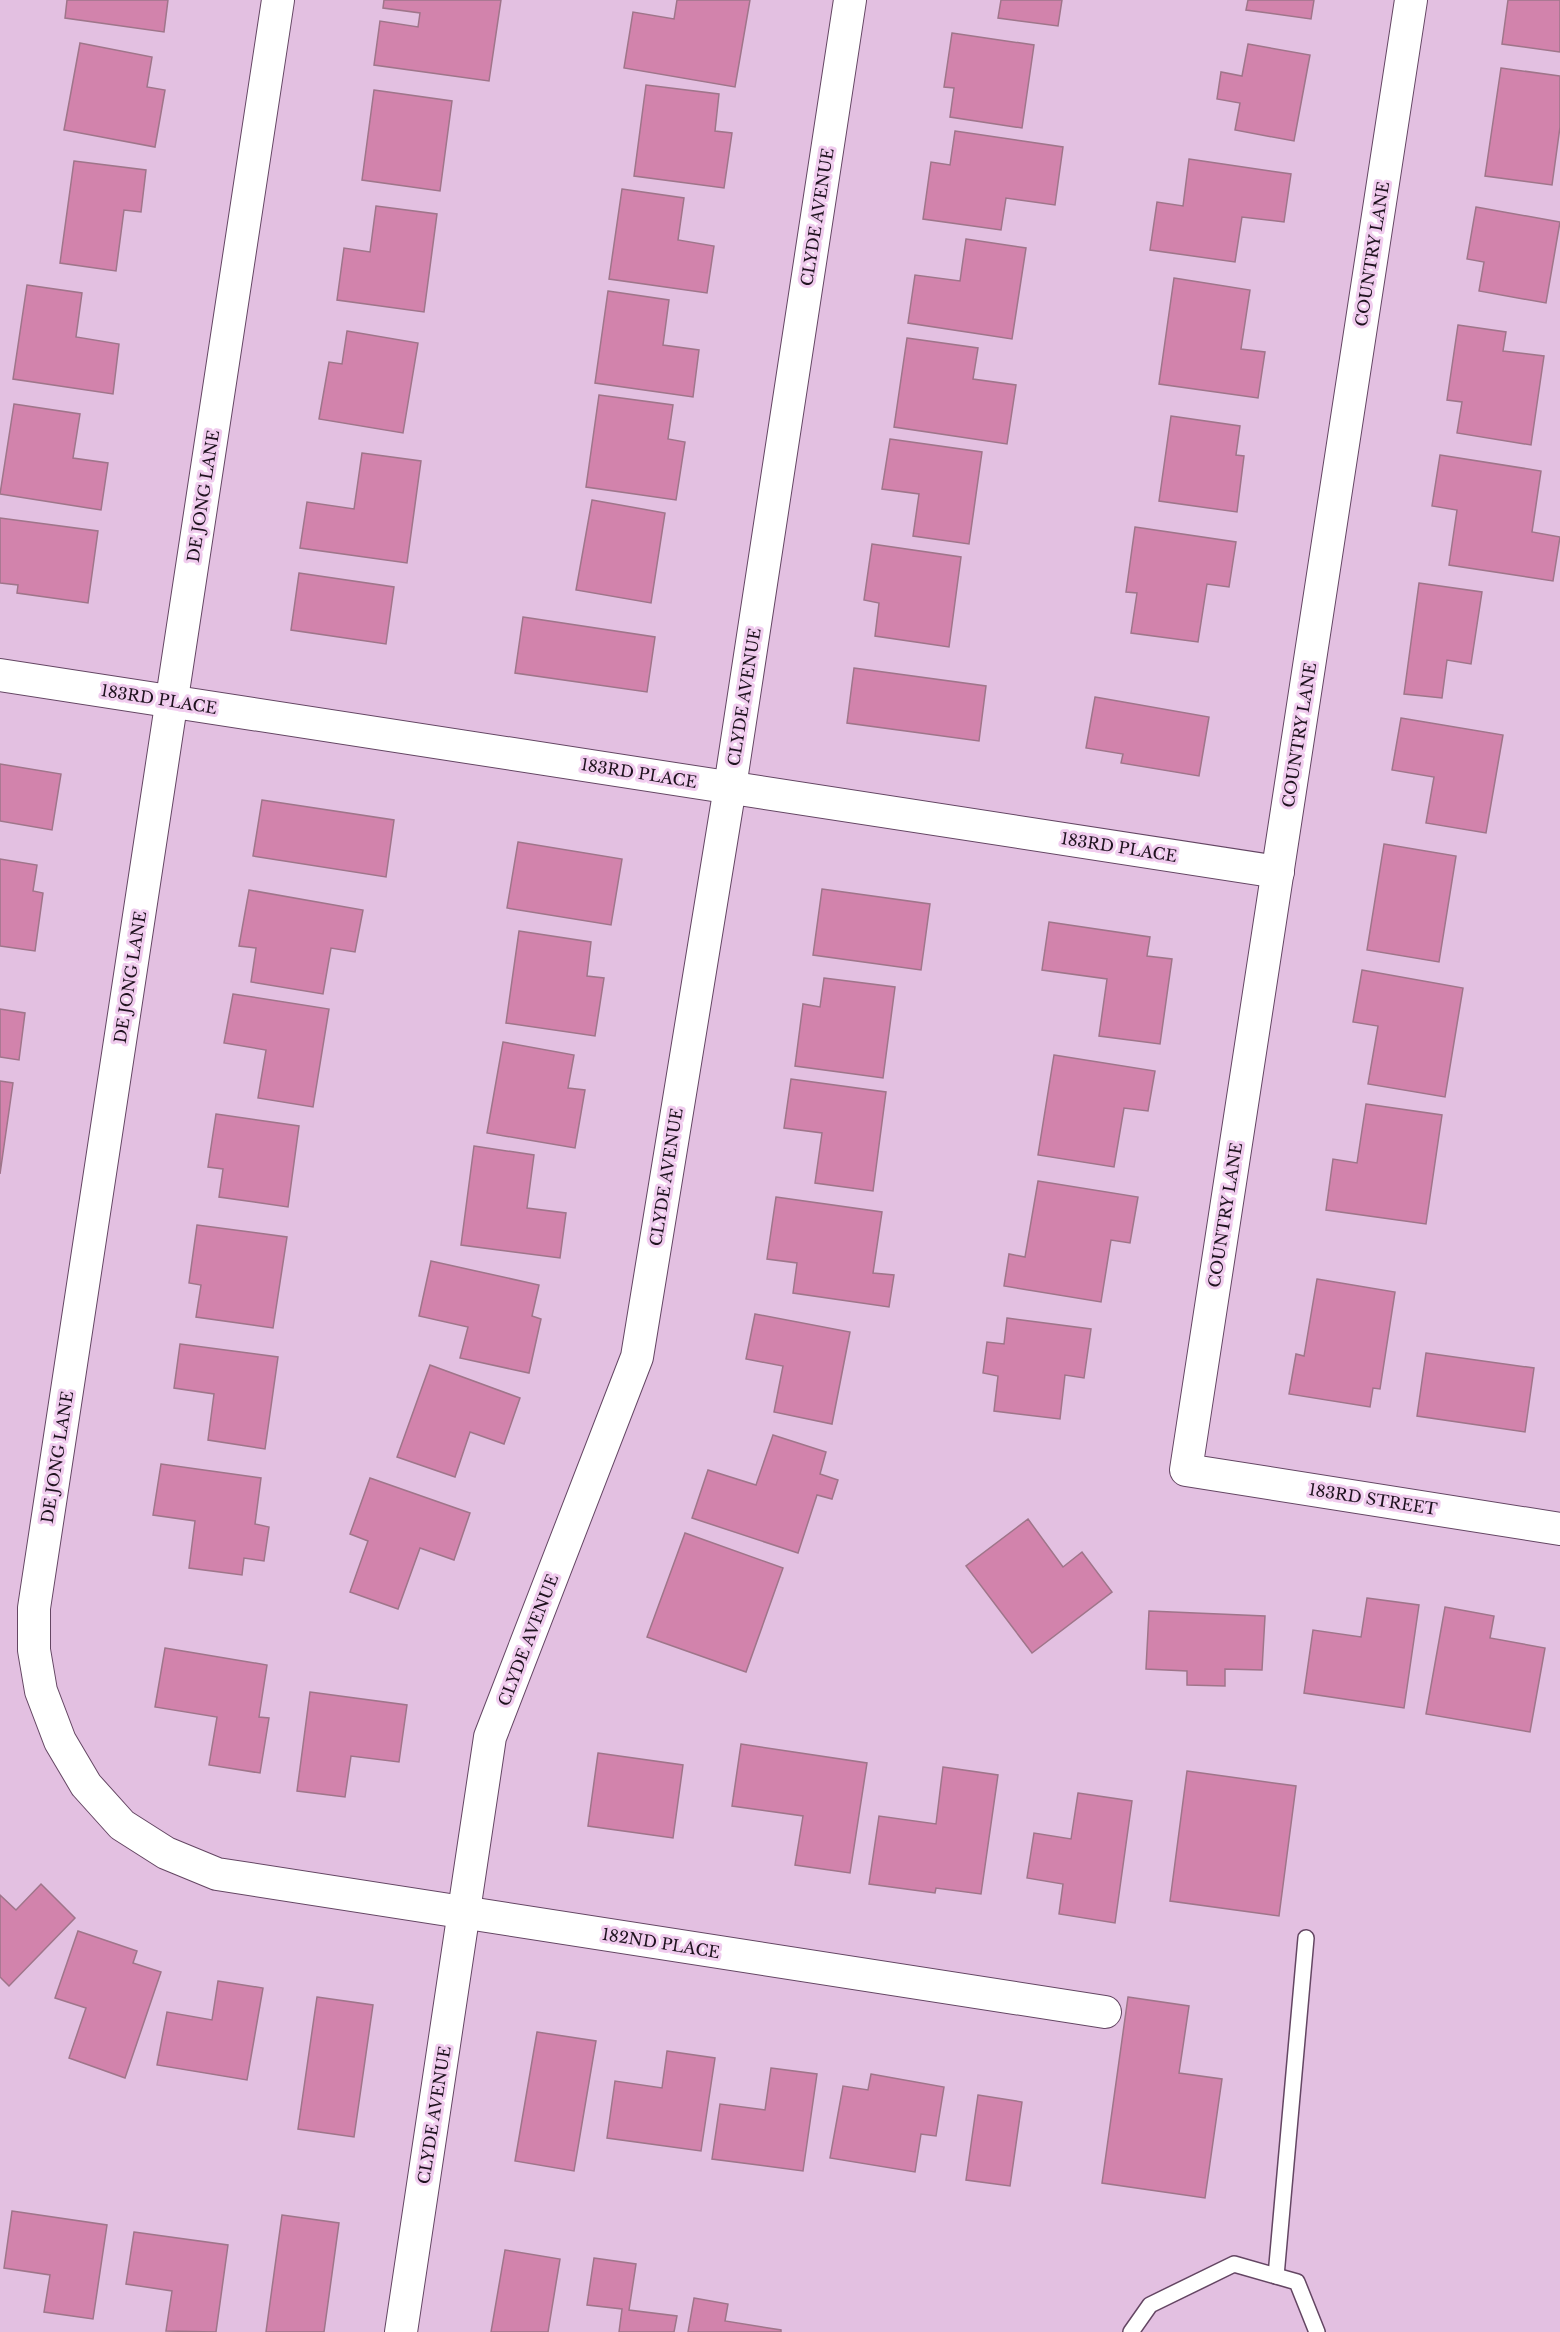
<svg xmlns="http://www.w3.org/2000/svg" width="1560" height="2332" viewBox="0 0 1560 2332" font-family="'Libre Baskerville',serif">
	<style>
		.building { fill: #d283ac; stroke: #9f758a; stroke-width: 1.5 }
		.lines { fill: none; stroke-linecap: round; stroke-linejoin: round }
		.lane-casing { stroke: #644663; stroke-width: 18 }
		.street-casing { stroke: #644663; stroke-width: 34 }
		.lane { stroke: #fff; stroke-width: 15 }
		.street { stroke: #fff; stroke-width: 32 }
		.labels { text-anchor: middle; dominant-baseline: central; stroke-width: 6; stroke-linejoin: round; paint-order: stroke }
		.street-label { font-size: 16px; fill: #1e121e; stroke: #f0ccee }
	</style>
	<rect width="100%" height="100%" fill="#e3c0e1"/>
	<g class="building">
		<path d="M67 0H168L164 32 65 18Z"/>
		<path d="M384 0H501L489 81 374 65 380 21 418 27 420 13 383 8Z"/>
		<path d="M677 0H750L735 87 624 68 633 12 674 19Z"/>
		<path d="M1001 0H1062L1058 26 998 18Z"/>
		<path d="M1248 0H1314L1311 19 1246 10Z"/>
		<path d="M1508 0H1560V52L1502 44Z"/>
		<path d="M952 33 1034 45 1022 128 950 117 954 88 944 87Z"/>
		<path d="M80 43 152 57 147 87 165 90 155 147 64 130Z"/>
		<path d="M1248 44 1310 55 1294 141 1235 130 1240 103 1217 99 1221 72 1242 76Z"/>
		<path d="M1501 68 1560 76V127L1552 185 1485 176Z"/>
		<path d="M646 85 719 94 715 131 732 133 724 188 634 176Z"/>
		<path d="M374 90 452 101 440 191 362 180Z"/>
		<path d="M955 131 1063 147 1055 205 1006 198 1001 230 923 219 931 162 950 165Z"/>
		<path d="M1189 159 1291 174 1284 222 1242 217 1235 262 1150 250 1157 202 1183 206Z"/>
		<path d="M74 161 146 170 141 212 124 210 116 271 60 263Z"/>
		<path d="M622 189 684 198 678 240 714 246 707 293 609 279Z"/>
		<path d="M376 206 437 214 424 312 337 300 344 248 370 252Z"/>
		<path d="M1476 207 1560 222 1546 303 1479 291 1484 262 1467 259Z"/>
		<path d="M966 239 1026 248 1012 339 908 323 915 275 960 281Z"/>
		<path d="M1174 278 1250 290 1241 349 1265 352 1258 398 1159 384Z"/>
		<path d="M27 285 82 293 76 337 119 344 113 394 13 379Z"/>
		<path d="M608 291 669 300 663 345 699 350 693 397 595 383Z"/>
		<path d="M1458 325 1506 332 1503 351 1544 356 1531 445 1457 433 1462 402 1447 400Z"/>
		<path d="M347 331 418 343 403 433 319 419 329 362 342 364Z"/>
		<path d="M907 338 978 348 973 379 1016 385 1007 444 894 427Z"/>
		<path d="M599 395 673 405 668 439 685 442 676 500 586 487Z"/>
		<path d="M14 404 80 414 73 458 108 463 101 510 0 494Z"/>
		<path d="M1171 416 1240 426 1236 455 1244 456 1237 512 1159 501Z"/>
		<path d="M890 439 982 452 969 544 913 536 919 494 882 489Z"/>
		<path d="M362 453 421 461 407 563 300 548 307 502 354 509Z"/>
		<path d="M1440 455 1541 471 1532 532 1560 537 1553 581 1449 565 1457 510 1432 506Z"/>
		<path d="M592 500 665 513 651 603 576 590Z"/>
		<path d="M0 518 98 531 88 603 17 593 18 585 0 583Z"/>
		<path d="M1135 527 1236 542 1229 587 1207 584 1198 642 1131 633 1137 593 1126 592Z"/>
		<path d="M872 544 961 557 949 647 875 636 879 603 864 600Z"/>
		<path d="M299 573 394 587 386 644 291 630Z"/>
		<path d="M1419 583 1482 592 1471 664 1447 660 1442 698 1404 694Z"/>
		<path d="M523 617 655 637 647 692 515 673Z"/>
		<path d="M854 668 986 686 979 741 847 723Z"/>
		<path d="M1095 697 1209 717 1199 776 1121 763 1123 754 1086 748Z"/>
		<path d="M1401 718 1503 735 1486 833 1426 823 1434 777 1392 770Z"/>
		<path d="M0 764 61 774 52 830 0 821Z"/>
		<path d="M262 800 394 820 386 877 253 856Z"/>
		<path d="M518 842 622 859 611 925 507 908Z"/>
		<path d="M1384 844 1456 856 1439 962 1367 950Z"/>
		<path d="M0 859 37 865 33 891 43 893 35 951 0 946Z"/>
		<path d="M822 889 930 904 921 970 813 955Z"/>
		<path d="M249 890 363 910 355 952 331 948 323 994 251 982 256 948 239 946Z"/>
		<path d="M1049 922 1150 937 1147 956 1172 959 1160 1044 1099 1036 1107 979 1042 970Z"/>
		<path d="M519 931 591 942 587 976 604 978 595 1036 506 1023Z"/>
		<path d="M1362 970 1463 988 1445 1097 1368 1084 1378 1026 1353 1022Z"/>
		<path d="M824 978 895 987 883 1078 795 1066 803 1004 820 1007Z"/>
		<path d="M233 994 329 1009 313 1107 258 1098 266 1050 224 1043Z"/>
		<path d="M0 1009 25 1013 19 1060 0 1057Z"/>
		<path d="M503 1042 574 1055 568 1088 585 1090 575 1148 487 1133Z"/>
		<path d="M1054 1055 1155 1071 1148 1111 1124 1108 1114 1167 1038 1155Z"/>
		<path d="M791 1079 886 1092 873 1191 815 1183 822 1133 784 1128Z"/>
		<path d="M0 1081 13 1083 0 1174Z"/>
		<path d="M1366 1104 1442 1115 1426 1224 1326 1210 1333 1159 1357 1163Z"/>
		<path d="M216 1114 299 1126 288 1207 219 1197 223 1169 208 1167Z"/>
		<path d="M474 1146 534 1155 527 1208 566 1213 560 1258 461 1245Z"/>
		<path d="M1038 1181 1138 1197 1130 1243 1111 1240 1101 1302 1004 1286 1009 1254 1025 1257Z"/>
		<path d="M776 1197 882 1212 873 1273 894 1275 889 1307 793 1293 797 1263 767 1259Z"/>
		<path d="M197 1225 287 1237 273 1328 196 1317 201 1285 189 1283Z"/>
		<path d="M431 1261 539 1285 532 1316 541 1319 529 1373 460 1358 468 1327 419 1316Z"/>
		<path d="M1317 1279 1395 1292 1380 1389 1373 1388 1370 1407 1289 1394 1296 1354 1304 1356Z"/>
		<path d="M755 1314 850 1332 832 1424 774 1412 783 1366 746 1359Z"/>
		<path d="M1007 1318 1091 1329 1084 1378 1065 1375 1060 1419 994 1411 998 1376 983 1373 987 1342 1004 1344Z"/>
		<path d="M180 1344 278 1357 265 1449 208 1440 214 1394 174 1388Z"/>
		<path d="M1426 1353 1534 1368 1525 1432 1417 1416Z"/>
		<path d="M430 1365 520 1398 504 1444 470 1432 455 1477 397 1457Z"/>
		<path d="M773 1435 826 1452 820 1474 838 1480 832 1499 817 1495 798 1553 692 1518 708 1470 756 1485Z"/>
		<path d="M161 1464 261 1478 255 1524 269 1527 264 1561 244 1558 242 1575 189 1568 195 1521 153 1515Z"/>
		<path d="M370 1478 470 1513 454 1560 420 1548 398 1609 350 1592 368 1541 350 1534Z"/>
		<path d="M1028 1519 1063 1567 1082 1552 1112 1592 1032 1653 966 1566Z"/>
		<path d="M685 1533 783 1568 746 1672 647 1637Z"/>
		<path d="M1367 1598 1419 1605 1404 1708 1304 1693 1313 1630 1361 1637Z"/>
		<path d="M1445 1607 1494 1616 1490 1638 1545 1648 1530 1732 1426 1714Z"/>
		<path d="M1149 1611 1265 1616 1262 1670 1225 1669V1686L1187 1685V1671L1146 1669Z"/>
		<path d="M165 1648 267 1665 259 1717 269 1718 260 1773 209 1765 217 1717 155 1707Z"/>
		<path d="M310 1692 407 1705 399 1762 351 1756 345 1797 297 1791Z"/>
		<path d="M741 1744 867 1763 850 1873 795 1865 803 1816 732 1806Z"/>
		<path d="M598 1753 683 1765 673 1838 588 1826Z"/>
		<path d="M943 1767 998 1775 981 1894 936 1888 935 1893 869 1884 879 1816 936 1824Z"/>
		<path d="M1187 1771 1296 1786 1279 1916 1170 1901Z"/>
		<path d="M1078 1793 1132 1801 1115 1923 1059 1914 1063 1884 1027 1878 1034 1833 1071 1839Z"/>
		<path d="M41 1884 75 1918 9 1986 0 1977V1895L16 1910Z"/>
		<path d="M78 1931 137 1951 133 1963 161 1972 125 2078 69 2058 86 2008 55 1998Z"/>
		<path d="M218 1981 263 1988 247 2080 157 2065 167 2012 212 2020Z"/>
		<path d="M317 1997 373 2005 354 2137 298 2129Z"/>
		<path d="M1128 1997 1189 2006 1179 2073 1222 2079 1205 2198 1102 2183Z"/>
		<path d="M537 2032 596 2041 574 2171 515 2161Z"/>
		<path d="M667 2051 715 2058 701 2151 607 2138 615 2081 662 2088Z"/>
		<path d="M771 2068 817 2074 803 2171 712 2159 720 2104 765 2110Z"/>
		<path d="M871 2074 944 2087 936 2136 921 2134 915 2172 830 2158 843 2086 868 2090Z"/>
		<path d="M978 2095 1022 2102 1010 2186 966 2180Z"/>
		<path d="M12 2211 107 2225 93 2319 44 2312 50 2275 4 2268Z"/>
		<path d="M282 2215 339 2223 324 2332H266Z"/>
		<path d="M134 2232 228 2245 216 2332 166 2331 172 2291 126 2284Z"/>
		<path d="M505 2250 560 2259 548 2332H491Z"/>
		<path d="M594 2258 636 2264 629 2310 677 2316 674 2332H619L622 2309 587 2305Z"/>
		<path d="M694 2298 728 2304 725 2321 781 2330V2332H688Z"/>
	</g>
	<g class="lines">
		<defs>
			<g id="lane">
				<path d="M1276 2276 1306 1938"/>
				<path d="M1131 2332 1150 2305 1234 2264 1297 2282 1317 2332"/>
			</g>
			<g id="street">
				<path d="M278 0 34 1608V1650L41 1691 60 1741 86 1785 122 1825 166 1853 217 1874 1105 2012"/>
				<path d="M1411 0 1186 1470 1560 1529"/>
				<path d="M0 675 1278 872"/>
				<path d="M401 2332 490 1737 637 1357 730 787 850 0"/>
			</g>
		</defs>
		<use href="#lane" class="lane-casing"/>
		<use href="#street" class="street-casing"/>
		<use href="#lane" class="lane"/>
		<use href="#street" class="street"/>
	</g>
	<g class="labels">
		<g class="street-label">
			<text transform="translate(817 217) rotate(-81)">CLYDE AVENUE</text>
			<text transform="translate(1372 254) rotate(-81)">COUNTRY LANE</text>
			<text transform="translate(203 496) rotate(-81)">DE JONG LANE</text>
			<text transform="translate(744 697) rotate(-81)">CLYDE AVENUE</text>
			<text transform="translate(159 699) rotate(9)">183RD PLACE</text>
			<text transform="translate(1299 735) rotate(-81)">COUNTRY LANE</text>
			<text transform="translate(639 773) rotate(9)">183RD PLACE</text>
			<text transform="translate(1119 847) rotate(9)">183RD PLACE</text>
			<text transform="translate(130 977) rotate(-81)">DE JONG LANE</text>
			<text transform="translate(666 1177) rotate(-81)">CLYDE AVENUE</text>
			<text transform="translate(1225 1215) rotate(-81)">COUNTRY LANE</text>
			<text transform="translate(57 1457) rotate(-81)">DE JONG LANE</text>
			<text transform="translate(1373 1499) rotate(9)">183RD STREET</text>
			<text transform="translate(528 1640) rotate(-69)">CLYDE AVENUE</text>
			<text transform="translate(661 1943) rotate(9)">182ND PLACE</text>
			<text transform="translate(434 2115) rotate(-81)">CLYDE AVENUE</text>
		</g>
	</g>
</svg>
